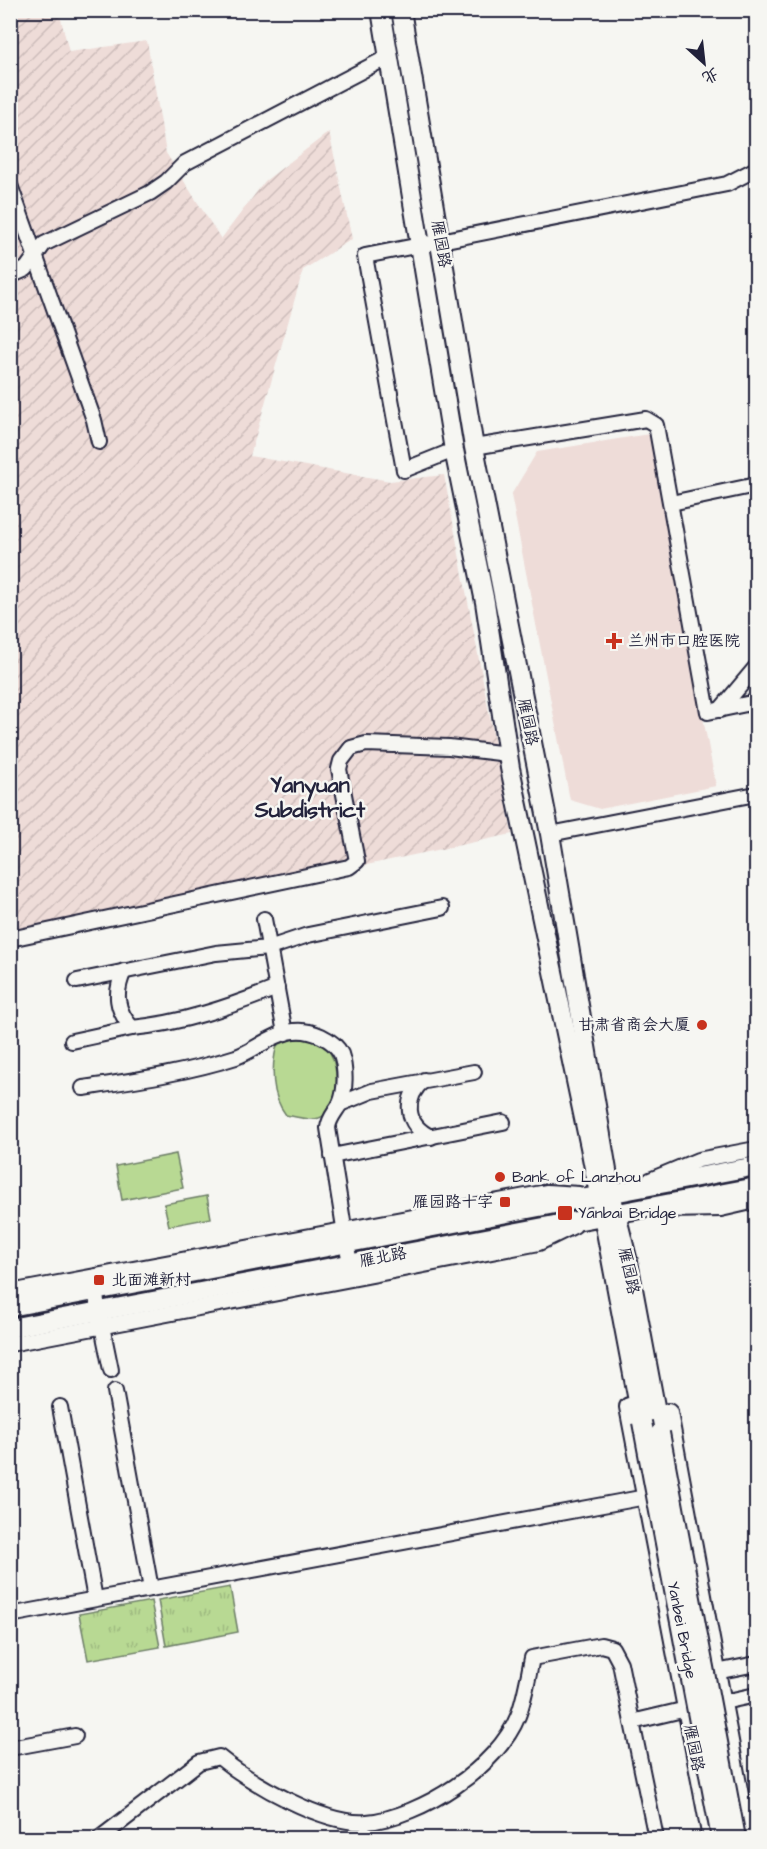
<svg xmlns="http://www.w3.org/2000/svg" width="767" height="1849" viewBox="0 0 767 1849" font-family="'Architects Daughter','LXGW WenKai TC',sans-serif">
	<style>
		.built { fill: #eedcd8 }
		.industrial { fill: url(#industrial-furrows) }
		.grass { fill: url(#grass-tufts); stroke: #6d7e67; stroke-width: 1.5 }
		.green { fill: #b8d993; stroke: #6d7e67; stroke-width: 1.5 }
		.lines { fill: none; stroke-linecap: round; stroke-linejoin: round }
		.minor-casing { stroke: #22223b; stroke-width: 18 }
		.major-casing { stroke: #22223b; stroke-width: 22 }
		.minor { stroke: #f6f6f2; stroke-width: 14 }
		.major { stroke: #f6f6f2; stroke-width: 18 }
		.major-bridge-casing { stroke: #22223b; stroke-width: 22; stroke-linecap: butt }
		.major-bridge { stroke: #f6f6f2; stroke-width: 18 }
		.poi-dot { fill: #c8321e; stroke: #f6f6f2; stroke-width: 2 }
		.labels { text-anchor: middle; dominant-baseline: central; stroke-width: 5; stroke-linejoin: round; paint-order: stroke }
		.street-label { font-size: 16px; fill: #22223b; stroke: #f6f6f2 }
		.poi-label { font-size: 16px; fill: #22223b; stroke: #f6f6f2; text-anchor: start }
		.district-label { font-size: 22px; font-weight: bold; fill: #22223b; stroke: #f6f6f2 }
	</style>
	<defs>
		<pattern id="industrial-furrows" width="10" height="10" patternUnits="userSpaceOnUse" patternTransform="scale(1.5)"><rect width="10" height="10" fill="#eedcd8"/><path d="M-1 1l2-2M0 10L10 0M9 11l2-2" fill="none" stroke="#ccbcba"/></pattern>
		<pattern id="grass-tufts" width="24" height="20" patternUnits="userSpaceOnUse" patternTransform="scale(1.5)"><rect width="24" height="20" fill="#b8d993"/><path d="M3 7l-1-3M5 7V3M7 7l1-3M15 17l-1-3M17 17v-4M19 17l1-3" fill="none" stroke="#9eba80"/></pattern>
	</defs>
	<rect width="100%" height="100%" fill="#f6f6f2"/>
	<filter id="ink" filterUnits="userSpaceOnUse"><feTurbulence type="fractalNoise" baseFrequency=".0167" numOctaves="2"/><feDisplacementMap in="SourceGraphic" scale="12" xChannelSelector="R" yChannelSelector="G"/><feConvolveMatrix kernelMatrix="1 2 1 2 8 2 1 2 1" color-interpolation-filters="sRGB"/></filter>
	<g filter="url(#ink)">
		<path class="built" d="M649 434 716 786 600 809 570 800 511 495 537 452Z"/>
		<path class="industrial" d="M10 11H59L69 52 147 41 166 153 221 239 265 181 329 132 352 239 303 270 250 456 390 481 444 475 512 834 11 941Z"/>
		<g class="grass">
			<path d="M230 1587 238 1632 166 1646 158 1600Z"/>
			<path d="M151 1601 160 1647 88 1660 79 1614Z"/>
		</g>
		<g class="green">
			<path d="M293 1039C304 1039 317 1038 325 1046 341 1061 341 1110 319 1118 310 1121 296 1117 286 1115 271 1096 271 1067 277 1045Z"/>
			<path d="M176 1154 183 1188 122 1200 116 1166Z"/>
			<path d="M207 1196 211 1218 169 1226 164 1204Z"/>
		</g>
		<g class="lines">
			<defs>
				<g id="minor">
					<path d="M10 185 94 420 99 442"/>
					<path d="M10 276 26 269 44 244 150 193 166 182 185 163 388 57"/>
					<path d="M474 447 646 419 656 425 708 712 756 702"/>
					<path d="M454 450 404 470 365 256 727 184 756 169"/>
					<path d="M671 503 756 485"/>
					<path d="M720 710 756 667"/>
					<path d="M550 834 756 794"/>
					<path d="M264 919 285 1033"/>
					<path d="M10 939 349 867 357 861 339 769 341 761 351 748 366 744 449 747 508 754"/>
					<path d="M124 971C114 993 116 1010 132 1028 183 1023 229 1007 277 988"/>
					<path d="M77 981 216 953 269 948 308 935 442 908"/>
					<path d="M72 1041 132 1028"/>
					<path d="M424 1080C403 1098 405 1125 431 1137"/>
					<path d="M83 1088C135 1080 186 1073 236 1057 255 1050 274 1033 294 1031 311 1029 334 1039 341 1054 346 1069 346 1090 340 1104 335 1113 329 1118 328 1128L351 1271"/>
					<path d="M340 1104 372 1091 474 1072"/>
					<path d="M332 1156 503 1122"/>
					<path d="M650 1180 698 1160 756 1149"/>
					<path d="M667 1210 721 1209 756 1201"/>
					<path d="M93 1282 111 1370"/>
					<path d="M10 1292 547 1192 579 1194"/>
					<path d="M10 1344 539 1243 574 1226"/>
					<path d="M115 1391 151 1589"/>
					<path d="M60 1407 95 1599"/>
					<path d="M10 1615 646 1497"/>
					<path d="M716 1672 756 1664"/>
					<path d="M714 1704 756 1695"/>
					<path d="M10 1748 75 1736"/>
					<path d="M100 1838 199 1762 219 1757C251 1783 325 1826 367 1822 421 1817 498 1767 518 1716 525 1698 528 1677 532 1658L601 1645 612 1648 620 1663 632 1722"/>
					<path d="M656 1838 632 1722 695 1707"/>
				</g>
				<g id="major">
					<path d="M381 10 454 450 485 602 510 768 590 1147 642 1422"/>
					<path d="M401 10 474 447 550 834 611 1194 628 1262 660 1433"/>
					<path d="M10 1307 756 1166"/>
					<path d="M10 1328 756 1187"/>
					<path d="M629 1407 712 1838"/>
					<path d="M668 1413 747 1838"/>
				</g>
			</defs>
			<use href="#minor" class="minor-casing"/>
			<use href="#major" class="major-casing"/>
			<use href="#minor" class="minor"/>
			<use href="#major" class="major"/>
			<defs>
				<g id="major-bridge">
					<path d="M642 1422 721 1838"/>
					<path d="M660 1433 736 1838"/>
				</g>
			</defs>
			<use href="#major-bridge" class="major-bridge-casing"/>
			<use href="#major-bridge" class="major-bridge"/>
		</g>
	</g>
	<g class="poi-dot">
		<path d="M611 632h6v6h6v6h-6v6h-6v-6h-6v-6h6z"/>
		<circle cx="702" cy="1025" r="6"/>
		<circle cx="500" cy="1177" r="6"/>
		<rect x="499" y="1196" width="12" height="12" rx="3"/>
		<rect x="557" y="1205" width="16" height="16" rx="3"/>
		<rect x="93" y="1274" width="12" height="12" rx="3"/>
	</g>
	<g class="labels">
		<g class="street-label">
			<text transform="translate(441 244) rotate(80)">雁园路</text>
			<text transform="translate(528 722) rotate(79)">雁园路</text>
			<text transform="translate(383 1257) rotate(-11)">雁北路</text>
			<text transform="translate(629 1271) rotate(78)">雁园路</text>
			<text transform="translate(682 1630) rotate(79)">Yanbei Bridge</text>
			<text transform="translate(694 1748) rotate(79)">雁园路</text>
		</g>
		<g class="poi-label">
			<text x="628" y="641">兰州市口腔医院</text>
			<text x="690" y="1025" text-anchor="end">甘肃省商会大厦</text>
			<text x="512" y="1177">Bank of Lanzhou</text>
			<text x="493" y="1202" text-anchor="end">雁园路十字</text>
			<text x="578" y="1213">Yanbai Bridge</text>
			<text x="111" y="1280">北面滩新村</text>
		</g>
		<g class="district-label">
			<text x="310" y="785">Yanyuan<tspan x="310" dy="25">Subdistrict</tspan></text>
		</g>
	</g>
	<rect width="767" height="1849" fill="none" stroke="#f6f6f2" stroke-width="36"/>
	<rect x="18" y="18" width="731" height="1813" fill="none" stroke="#22223b" stroke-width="2" filter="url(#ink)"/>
	<g transform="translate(704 63) rotate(153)" stroke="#f6f6f2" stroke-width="4.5" paint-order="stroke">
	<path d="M0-4.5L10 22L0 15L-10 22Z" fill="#22223b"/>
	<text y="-9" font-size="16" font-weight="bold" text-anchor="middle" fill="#22223b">北</text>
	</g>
</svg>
